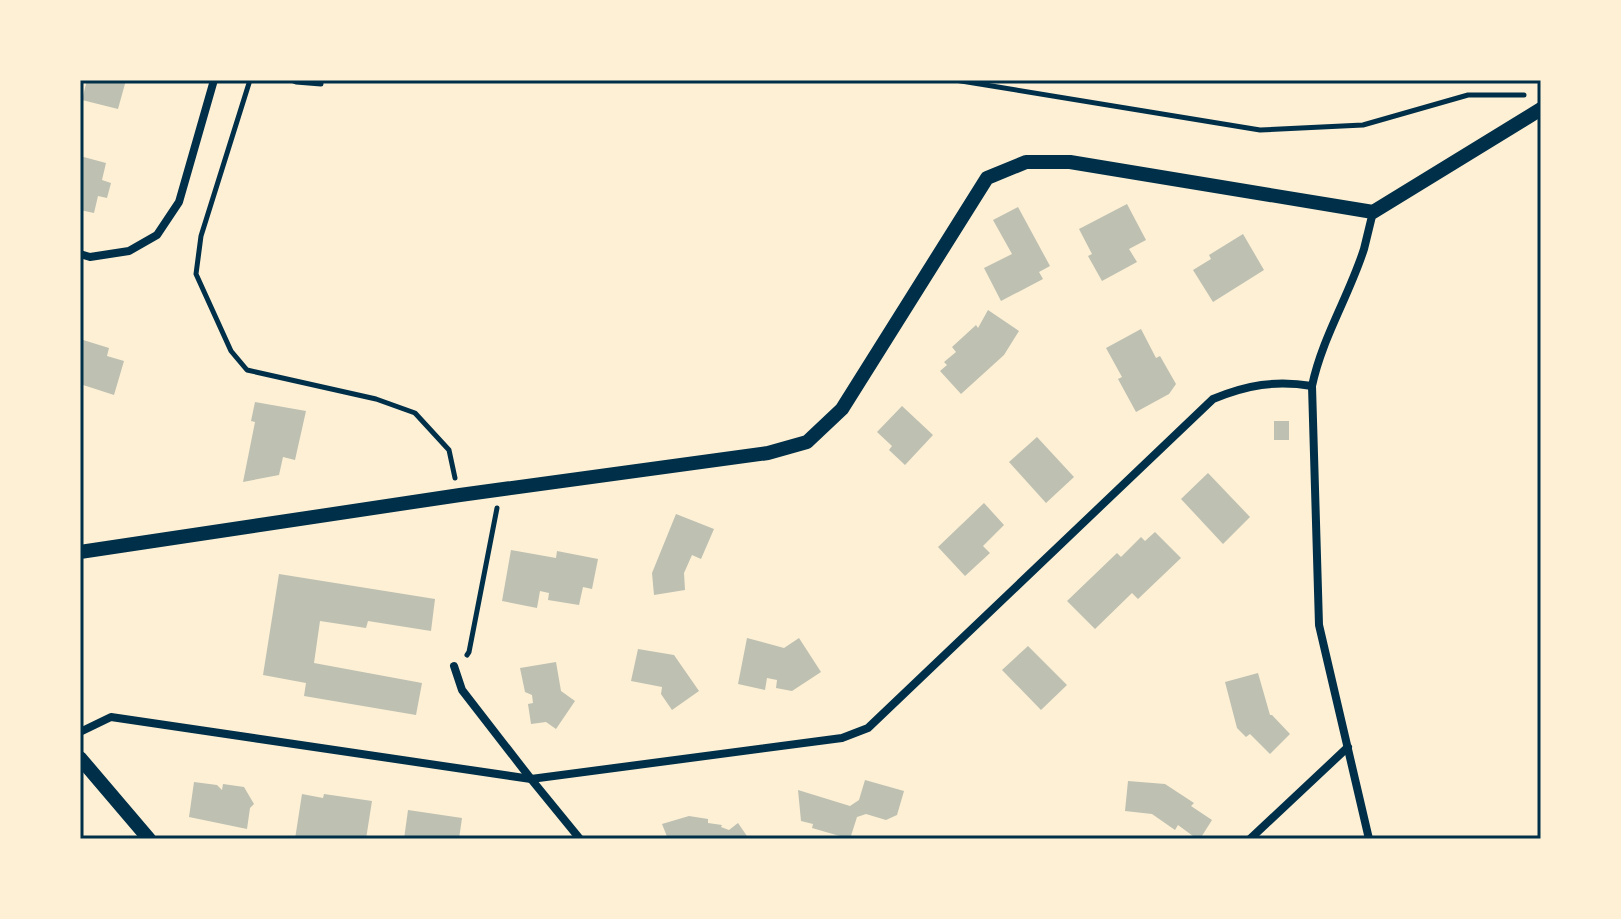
<svg xmlns="http://www.w3.org/2000/svg" width="1621" height="919" viewBox="0 0 1621 919" font-family="'DejaVu Sans',sans-serif">
	<style>
		.building { fill: #bec0b2 }
		.lines { fill: none; stroke-linecap: round; stroke-linejoin: round }
		.path { stroke: #003049; stroke-width: 5 }
		.minor { stroke: #003049; stroke-width: 8 }
		.tertiary { stroke: #003049; stroke-width: 14 }
		.neatline { fill: none; stroke: #003049; stroke-width: 3 }
	</style>
	<rect width="100%" height="100%" fill="#fdf0d5"/>
	<g class="building">
		<path d="M87 80H126L118 109 82 100Z"/>
		<path d="M80 156 106 163 102 180 111 183 107 198 98 196 94 213 80 210Z"/>
		<path d="M1127 204 1146 240 1129 249 1137 262 1102 281 1088 256 1092 254 1079 229Z"/>
		<path d="M1018 207 1050 266 1039 272 1043 279 1001 301 984 268 1012 254 993 220Z"/>
		<path d="M1243 234 1264 270 1213 302 1193 270 1211 259 1209 255Z"/>
		<path d="M988 310 1019 331 1004 355 961 394 940 371 947 365 944 362 956 352 952 347 976 325 978 328Z"/>
		<path d="M1141 329 1156 358 1160 356 1176 384 1169 394 1136 412 1118 379 1122 377 1106 348Z"/>
		<path d="M80 339 109 348 107 356 124 361 114 395 80 384Z"/>
		<path d="M255 402 306 411 295 460 283 457 279 475 243 482 255 422 251 421Z"/>
		<path d="M902 406 933 435 905 465 889 450 892 446 877 432Z"/>
		<rect x="1274" y="421" width="15" height="19"/>
		<path d="M1037 437 1074 477 1046 503 1009 462Z"/>
		<path d="M1208 473 1250 517 1223 544 1181 499Z"/>
		<path d="M984 503 1004 525 983 546 990 553 965 576 938 547Z"/>
		<path d="M676 514 714 529 701 559 692 555 684 573 685 590 654 595 652 573Z"/>
		<path d="M1155 532 1181 558 1138 599 1132 593 1095 629 1067 601 1117 553 1121 557 1141 537 1145 541Z"/>
		<path d="M511 550 556 558 557 551 598 559 592 589 583 587 579 605 548 600 549 593 540 591 537 608 502 601Z"/>
		<path d="M279 574 435 599 431 631 368 621 366 628 320 621 314 663 422 683 416 715 304 696 306 683 263 675Z"/>
		<path d="M747 638 784 648 799 638 821 672 792 691 776 688 777 680 767 678 765 690 738 684Z"/>
		<path d="M1028 646 1067 685 1041 710 1002 670Z"/>
		<path d="M638 649 674 655 699 691 672 710 661 694 662 687 631 681Z"/>
		<path d="M556 662 561 691 575 701 556 729 546 722 531 724 528 704 533 703 532 695 525 692 520 668Z"/>
		<path d="M1258 673 1270 715H1272L1290 734 1270 754 1250 734 1246 737 1237 728 1225 682Z"/>
		<path d="M865 780 904 791 897 815 886 820 866 814 857 817 850 839 812 828 813 824 801 821 798 790 850 806 859 800Z"/>
		<path d="M1128 781 1165 784 1194 803 1191 806 1212 820 1200 839H1197L1178 825 1175 830 1152 814 1125 811Z"/>
		<path d="M194 782 217 785 222 790 223 784 244 787 254 804 250 808 247 829 189 817Z"/>
		<path d="M302 794 323 798 324 794 372 801 366 839H295Z"/>
		<path d="M408 810 462 818 459 839H404Z"/>
		<path d="M689 816 708 819V823L722 825 721 827 729 830 738 823 749 839H668L662 824Z"/>
	</g>
	<g class="lines">
		<g class="path">
			<path d="M250 80 201 236 196 274 231 351 247 370 376 399 415 413 449 450 455 478"/>
			<path d="M291 80 296 82 321 84"/>
			<path d="M955 80 1260 130 1363 125 1468 95H1524"/>
			<path d="M467 655 469 652 497 508"/>
		</g>
		<g class="minor">
			<path d="M80 254 90 257 129 251 157 235 179 202 214 80"/>
			<path d="M454 666 462 690 531 779 580 839"/>
			<path d="M80 732 111 717 531 779 842 738 868 728 1213 399C1247 385 1275 380 1312 386"/>
			<path d="M1250 839 1348 747"/>
			<path d="M1369 839 1319 625 1312 386C1322 338 1349 296 1364 249 1367 237 1370 224 1373 212"/>
		</g>
		<g class="tertiary">
			<path d="M80 552 460 495 768 453 807 442 842 409 987 178 1026 162H1070L1373 212 1541 109"/>
			<path d="M80 758 149 839"/>
		</g>
	</g>
	<rect width="1621" height="919" fill="none" stroke="#fdf0d5" stroke-width="164"/>
	<rect x="82" y="82" width="1457" height="755" class="neatline"/>
</svg>
